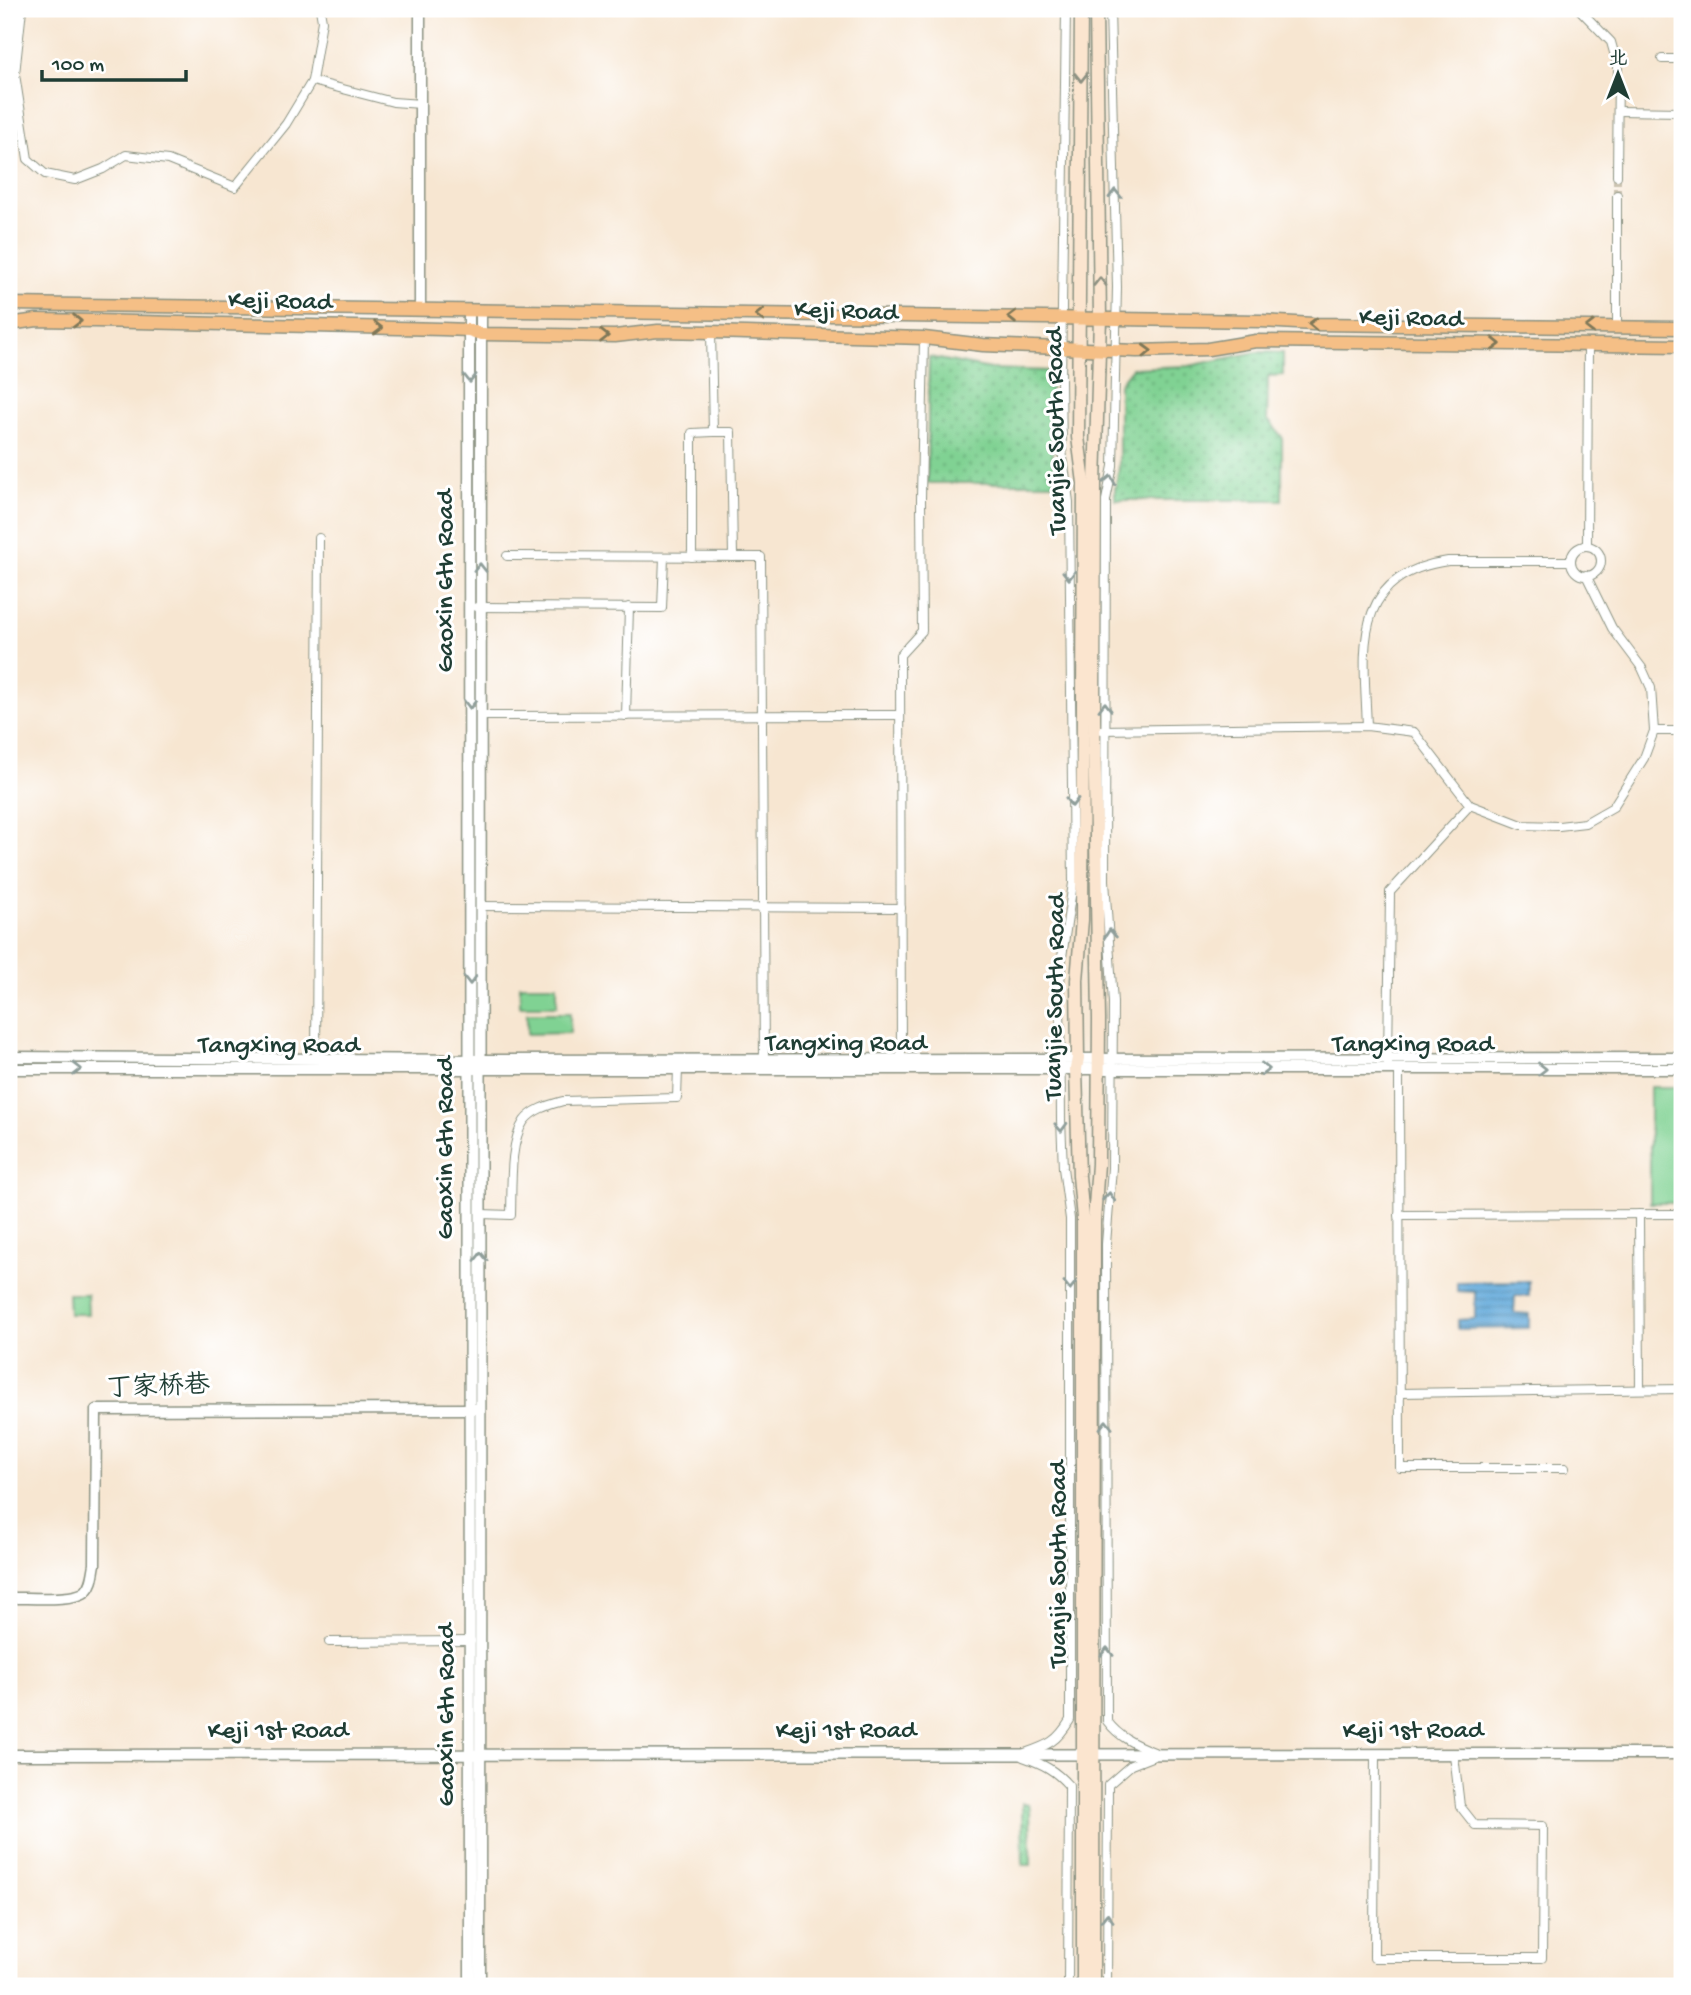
<svg xmlns="http://www.w3.org/2000/svg" width="1691" height="1995" viewBox="0 0 1691 1995" font-family="'Gochi Hand','LXGW WenKai TC',sans-serif">
	<style>
		.grass { fill: url(#grass-dots); stroke: #508864; stroke-width: 2 }
		.garden { fill: #80d293; stroke: #508864; stroke-width: 2 }
		.water { fill: url(#water-rules); stroke: #427488; stroke-width: 2 }
		.lines { fill: none; stroke-linecap: round; stroke-linejoin: round }
		.minor-tunnel { stroke: #ccc4b2; stroke-width: 8; stroke-dasharray: 8 4; stroke-linecap: butt }
		.minor-casing { stroke: #8b9282; stroke-width: 10 }
		.tertiary-casing { stroke: #8b9282; stroke-width: 13 }
		.secondary-casing { stroke: #8b9282; stroke-width: 15 }
		.primary-casing { stroke: #8b9282; stroke-width: 15 }
		.minor { stroke: #fff; stroke-width: 8 }
		.tertiary { stroke: #fff; stroke-width: 10 }
		.secondary { stroke: #fbe5cf; stroke-width: 12 }
		.primary { stroke: #f5bf86; stroke-width: 12 }
		.oneway { stroke: #8d9182 }
		.oneway2 { stroke: #8f9e9a }
		.oneway3 { stroke: #7f7859 }
		.labels { text-anchor: middle; dominant-baseline: central; stroke-width: 6; stroke-linejoin: round; paint-order: stroke }
		.street-label { font-size: 26px; fill: #1f3d34; stroke: #fff }
	</style>
	<defs>
		<pattern id="grass-dots" width="8" height="8" patternUnits="userSpaceOnUse" patternTransform="scale(1.75)"><rect width="8" height="8" fill="#80d293"/><path d="M2 2h.1M6 6h.1" fill="none" stroke="#68ac79" stroke-width="1.8" stroke-linecap="round"/></pattern>
		<pattern id="water-rules" width="6" height="5" patternUnits="userSpaceOnUse" patternTransform="scale(1.75)"><rect width="6" height="5" fill="#66acdc"/><path d="M0 2.5h6" fill="none" stroke="#538db3"/></pattern>
	</defs>
	<rect width="100%" height="100%" fill="#fff"/>
	<filter id="ink" filterUnits="userSpaceOnUse"><feTurbulence type="fractalNoise" baseFrequency=".0143" numOctaves="2"/><feDisplacementMap in="SourceGraphic" scale="14" xChannelSelector="R" yChannelSelector="G"/><feConvolveMatrix kernelMatrix="1 2 1 2 8 2 1 2 1" color-interpolation-filters="sRGB"/></filter>
	<filter id="wash" filterUnits="userSpaceOnUse"><feTurbulence type="fractalNoise" baseFrequency=".00686" numOctaves="4" result="noise"/><feDisplacementMap in="SourceGraphic" scale="28" xChannelSelector="R" yChannelSelector="G"/><feGaussianBlur stdDeviation="1.57" result="paint"/><feColorMatrix in="noise" values="0 0 0 0 0 0 0 0 0 0 0 0 0 0 0 0 0 1.4 0 .05"/><feComposite in="paint" operator="in"/></filter>
	<g filter="url(#wash)">
		<rect width="100%" height="100%" fill="#f7e6d1"/>
		<g class="grass">
			<path d="M1257 352 1283 353V375L1268 376 1267 419 1282 437V500H1115V489L1119 468V384L1132 368 1189 366Z"/>
			<path d="M929 357 990 369 1050 371 1054 483H927Z"/>
			<path d="M1022 1803 1028 1804 1030 1808 1031 1865H1023Z"/>
		</g>
		<g class="garden">
			<rect x="520" y="985" width="37" height="21"/>
			<path d="M527 1013H570V1033L527 1034Z"/>
			<rect x="1650" y="1087" width="32" height="116"/>
			<path d="M68 1294H87L88 1314H69Z"/>
		</g>
		<path class="water" d="M1529 1281V1296H1515L1514 1313 1529 1314V1328L1458 1329V1320L1475 1319V1292L1457 1291V1282Z"/>
	</g>
	<g filter="url(#ink)">
		<g class="lines">
			<path class="minor-tunnel" d="M1617 176V195"/>
			<defs>
				<g id="minor">
					<path d="M22 9 15 74 28 159 45 174 75 180 103 169 126 155 168 160 235 187 286 124 312 81 322 21 320 9"/>
					<path d="M1110 9 1117 287 1113 466 1106 500 1105 880 1113 1003 1112 1168 1106 1244 1107 1721C1119 1737 1135 1745 1154 1752"/>
					<path d="M1579 9 1611 42 1618 67 1617 176"/>
					<path d="M1662 59H1682"/>
					<path d="M312 81 393 102 421 104"/>
					<path d="M1618 111 1682 112"/>
					<path d="M1617 326V195"/>
					<path d="M711 332 713 432H731L733 557"/>
					<path d="M1587 546 1588 345"/>
					<circle cx="1586" cy="561" r="15"/>
					<path d="M507 556 761 557 764 1065"/>
					<path d="M692 557V433L713 432"/>
					<path d="M477 607 662 608 664 557"/>
					<path d="M480 716 900 715"/>
					<path d="M626 716 629 607"/>
					<path d="M1367 726C1364 651 1350 575 1448 561H1571"/>
					<path d="M1102 730 1367 726 1414 732 1470 805 1522 825 1559 826 1585 823 1613 807 1644 758 1654 731 1651 688 1642 668 1612 628 1586 575"/>
					<path d="M1654 731H1682"/>
					<path d="M480 906 901 908"/>
					<path d="M316 1059 319 538"/>
					<path d="M1388 1064 1390 892 1470 805"/>
					<path d="M901 1065 900 655 922 631 921 499 924 338"/>
					<path d="M1399 1069 1400 1468H1565"/>
					<path d="M481 1214 511 1215C512 1188 509 1143 524 1121 533 1109 549 1105 563 1101L677 1098 678 1068"/>
					<path d="M1639 1214 1640 1389"/>
					<path d="M1399 1215 1682 1214"/>
					<path d="M1400 1393 1682 1389"/>
					<path d="M329 1642 471 1641"/>
					<path d="M1025 1753C1048 1745 1057 1742 1070 1720V1219L1063 1168 1061 1120 1060 983 1062 957 1073 883 1069 502 1062 450 1061 382 1066 9"/>
					<path d="M1375 1755 1374 1958H1542L1543 1826 1475 1825 1460 1806 1454 1755"/>
					<path d="M1023 1757C1043 1764 1055 1770 1069 1786L1068 1986"/>
					<path d="M1107 1986 1108 1785 1131 1765 1154 1756"/>
				</g>
				<g id="tertiary">
					<path d="M420 309V9"/>
					<path d="M469 310 470 1986"/>
					<path d="M9 1057 482 1060 1682 1058"/>
					<path d="M9 1069H1682"/>
					<path d="M9 1598C25 1597 75 1602 86 1591 93 1584 93 1574 95 1564L96 1410 477 1409"/>
					<path d="M9 1755 1682 1754"/>
					<path d="M480 1986 481 310"/>
				</g>
				<g id="secondary">
					<path d="M1081 9 1078 437 1084 483 1082 920 1077 980 1078 1058 1076 1069 1079 1176 1083 1219V1986"/>
					<path d="M1093 1986 1094 1221 1098 1164 1099 1019 1094 718 1095 484 1100 318 1096 9"/>
				</g>
				<g id="primary">
					<path d="M9 304C426 310 844 315 1261 321L1313 324 1682 328"/>
					<path d="M9 324 37 320 95 321 442 329 469 330 481 334 615 336 658 331 711 332 924 338 983 345 1137 351 1208 349 1256 341 1682 346"/>
				</g>
			</defs>
			<use href="#minor" class="minor-casing"/>
			<use href="#tertiary" class="tertiary-casing"/>
			<use href="#secondary" class="secondary-casing"/>
			<use href="#primary" class="primary-casing"/>
			<use href="#minor" class="minor"/>
			<use href="#tertiary" class="tertiary"/>
			<use href="#secondary" class="secondary"/>
			<use href="#primary" class="primary"/>
		</g>
		<defs><path id="oneway-chevron" d="M-2-3.5L2.5 0L-2 3.5" fill="none" stroke-width="1.6" stroke-linecap="round" stroke-linejoin="round" transform="scale(1.75)"/></defs>
		<g class="oneway">
			<use href="#oneway-chevron" transform="translate(1081 77) rotate(90)"/>
			<use href="#oneway-chevron" transform="translate(1100 282) rotate(-90)"/>
		</g>
		<g class="oneway2">
			<use href="#oneway-chevron" transform="translate(1115 194) rotate(-91)"/>
			<use href="#oneway-chevron" transform="translate(470 378) rotate(90)"/>
			<use href="#oneway-chevron" transform="translate(1110 480) rotate(-79)"/>
			<use href="#oneway-chevron" transform="translate(480 568) rotate(-90)"/>
			<use href="#oneway-chevron" transform="translate(1069 575) rotate(89)"/>
			<use href="#oneway-chevron" transform="translate(470 704) rotate(90)"/>
			<use href="#oneway-chevron" transform="translate(1105 707) rotate(-90)"/>
			<use href="#oneway-chevron" transform="translate(1072 802) rotate(89)"/>
			<use href="#oneway-chevron" transform="translate(1110 934) rotate(-95)"/>
			<use href="#oneway-chevron" transform="translate(470 980) rotate(90)"/>
			<use href="#oneway-chevron" transform="translate(77 1069)"/>
			<use href="#oneway-chevron" transform="translate(1265 1069)"/>
			<use href="#oneway-chevron" transform="translate(1542 1069)"/>
			<use href="#oneway-chevron" transform="translate(1061 1127) rotate(88)"/>
			<use href="#oneway-chevron" transform="translate(1109 1197) rotate(-85)"/>
			<use href="#oneway-chevron" transform="translate(481 1257) rotate(-90)"/>
			<use href="#oneway-chevron" transform="translate(1070 1285) rotate(90)"/>
			<use href="#oneway-chevron" transform="translate(1106 1425) rotate(-90)"/>
			<use href="#oneway-chevron" transform="translate(1107 1652) rotate(-90)"/>
			<use href="#oneway-chevron" transform="translate(1107 1918) rotate(-90)"/>
		</g>
		<g class="oneway3">
			<use href="#oneway-chevron" transform="translate(760 315) rotate(-180)"/>
			<use href="#oneway-chevron" transform="translate(1012 317) rotate(-179)"/>
			<use href="#oneway-chevron" transform="translate(77 321) rotate(1)"/>
			<use href="#oneway-chevron" transform="translate(1313 324) rotate(-178)"/>
			<use href="#oneway-chevron" transform="translate(1590 327) rotate(-180)"/>
			<use href="#oneway-chevron" transform="translate(378 328) rotate(1)"/>
			<use href="#oneway-chevron" transform="translate(604 336)"/>
			<use href="#oneway-chevron" transform="translate(1496 344) rotate(1)"/>
			<use href="#oneway-chevron" transform="translate(1147 351) rotate(-2)"/>
		</g>
	</g>
	<g class="labels">
		<g class="street-label">
			<text transform="translate(280 303) rotate(1)">Keji Road</text>
			<text transform="translate(846 313) rotate(2)">Keji Road</text>
			<text transform="translate(1411 320) rotate(1)">Keji Road</text>
			<text transform="translate(1058 431) rotate(-91)">Tuanjie South Road</text>
			<text transform="translate(447 581) rotate(-90)">Gaoxin 6th Road</text>
			<text transform="translate(1057 997) rotate(-89)">Tuanjie South Road</text>
			<text x="846" y="1045">Tangxing Road</text>
			<text x="1413" y="1046">Tangxing Road</text>
			<text x="279" y="1047">Tangxing Road</text>
			<text transform="translate(447 1148) rotate(-90)">Gaoxin 6th Road</text>
			<text transform="translate(158 1389) rotate(-2)">丁家桥巷</text>
			<text transform="translate(1060 1564) rotate(-90)">Tuanjie South Road</text>
			<text transform="translate(448 1715) rotate(-90)">Gaoxin 6th Road</text>
			<text x="278" y="1732">Keji 1st Road</text>
			<text x="846" y="1732">Keji 1st Road</text>
			<text x="1413" y="1732">Keji 1st Road</text>
		</g>
	</g>
	<rect width="1691" height="1995" fill="none" stroke="#fff" stroke-width="35"/>
	<g transform="translate(1618 74)" stroke="#ffffff" stroke-width="5" paint-order="stroke">
	<path d="M0-5L12 26L0 18L-12 26Z" fill="#1f3d34"/>
	<text y="-10" font-size="19" font-weight="bold" text-anchor="middle" fill="#1f3d34">北</text>
	</g>
	<path d="M42 70v10h144v-10" fill="none" stroke="#1f3d34" stroke-width="3.5"/>
	<text x="52" y="70" font-size="21" fill="#1f3d34" stroke="#ffffff" stroke-width="5" paint-order="stroke">100 m</text>
</svg>
